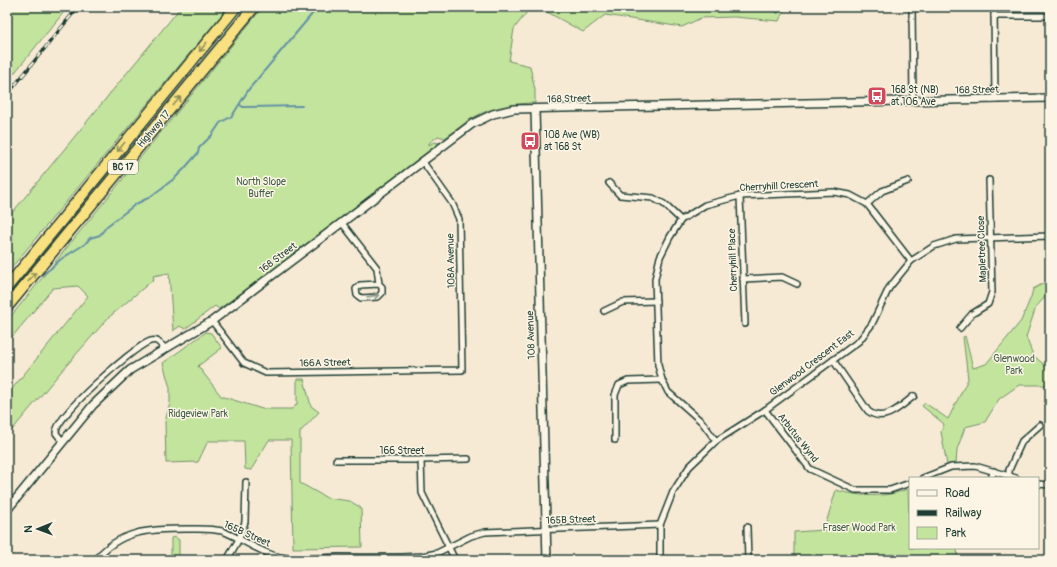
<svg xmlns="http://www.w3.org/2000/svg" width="1057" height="567" viewBox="0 0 1057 567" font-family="Pangolin,sans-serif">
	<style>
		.green { fill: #c3e49d; stroke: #719068 }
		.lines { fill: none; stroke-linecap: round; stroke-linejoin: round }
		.stream { stroke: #6492a5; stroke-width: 2 }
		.street-casing { stroke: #1f3d34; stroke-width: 8 }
		.secondary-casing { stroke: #1f3d34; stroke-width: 10 }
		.highway-casing { stroke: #1f3d34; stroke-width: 13 }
		.street { stroke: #fcf5e5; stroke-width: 5 }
		.secondary { stroke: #fcf5e5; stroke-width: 7 }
		.highway { stroke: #f9e181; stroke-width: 10 }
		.rail-casing { stroke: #1f3d34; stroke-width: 3.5 }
		.rail { stroke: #fcf5e5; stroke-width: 2; stroke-dasharray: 6; stroke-linecap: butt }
		.oneway { stroke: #8c8f5a }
		.oneway2 { stroke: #8e998c }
		.labels { text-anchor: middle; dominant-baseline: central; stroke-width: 3; stroke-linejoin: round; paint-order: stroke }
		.shield { fill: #fcf5e5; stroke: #617469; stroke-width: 1 }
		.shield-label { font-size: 9px; font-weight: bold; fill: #1f3d34 }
		.poi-label { font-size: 10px; fill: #1f3d34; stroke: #fcf5e5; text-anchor: start }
		.street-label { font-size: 10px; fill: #1f3d34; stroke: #fcf5e5 }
		.park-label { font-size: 10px; fill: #405e49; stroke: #fcf5e5 }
	</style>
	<rect width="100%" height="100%" fill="#f7ead5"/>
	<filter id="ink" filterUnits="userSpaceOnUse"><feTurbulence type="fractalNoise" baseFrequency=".025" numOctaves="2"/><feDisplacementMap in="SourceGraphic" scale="8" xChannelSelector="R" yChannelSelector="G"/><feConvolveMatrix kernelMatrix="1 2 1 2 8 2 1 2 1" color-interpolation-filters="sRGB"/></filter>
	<g filter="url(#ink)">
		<g class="green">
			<path d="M7 7H68L7 82Z"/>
			<path d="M181 7H228L7 273V219Z"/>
			<path d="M263 7H781L784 10 779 21 734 17 701 18 682 27 605 15 583 32 549 13 530 8 514 29 509 61 530 66 535 90V103C515 103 493 107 476 116 465 122 455 131 445 138L438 136 429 143V145L434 142 440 143 438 144 244 291 219 309 215 306 185 329 180 326 173 331 169 273 153 276 154 279 108 318 59 374 7 436V395L88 296 78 286 53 288 7 343V321Z"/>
			<path d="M1050 280V294L1044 298 1036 307 1026 337 1033 355 1050 370V385H1019L999 399 985 422 965 427 957 450 956 464 947 465 941 432 944 424 922 406 925 403 948 419 968 379 963 337 965 336 973 368 986 364 1021 321 1031 297 1033 289Z"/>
			<path d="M206 332 211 333 222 348 198 366 221 396 262 409H292L297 404V379H304L311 406 319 412 300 432V483L327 498 350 501 361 508 362 547 293 548 291 440H269L251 470 245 469 244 441H208L198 462 166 463 165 422 170 403V388L163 363Z"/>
			<path d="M908 489 910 548H957L958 560H794V532L824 530 836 490C861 497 884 498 908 489Z"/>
			<path d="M175 537 179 540V560H171V538Z"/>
		</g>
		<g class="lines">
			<g class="stream">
				<path d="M766 7 773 9 778 13"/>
				<path d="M240 105 243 107 302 106"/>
				<path d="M35 280 50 269 61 259 85 244 90 238 100 235 107 226 136 204 150 197 175 178 184 169 198 153 199 148 212 135 220 123 232 116 249 89 318 7"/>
			</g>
			<defs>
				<g id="street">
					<path d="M912 7 913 101"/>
					<path d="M994 7 995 100"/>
					<path d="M994 16H1050"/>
					<path d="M609 183 620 195 653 198 664 204 681 220"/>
					<path d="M740 196 745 324"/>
					<path d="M867 204 882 191 908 181"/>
					<path d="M342 223 377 268 379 284 382 287V293L378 297 361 298 357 295 356 289 360 285 379 284"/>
					<path d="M743 279 782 277 797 284"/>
					<path d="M604 311 623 302 656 301"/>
					<path d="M212 321 244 363 266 373 462 370 459 219 452 203 423 162"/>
					<path d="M960 328 972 314 988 304 992 292 989 180"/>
					<path d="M833 360 868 411C884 424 901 406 914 396"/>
					<path d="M765 410 810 469 855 490H890L910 483"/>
					<path d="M615 440V395L619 385 628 381 662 380"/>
					<path d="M716 441 702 422 668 392 662 380 658 365 655 279 660 257 670 237 681 220 705 205 740 196 834 192 850 195 867 204 911 261"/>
					<path d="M63 442 56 433C55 416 131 350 148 342 152 340 154 340 157 341L165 348"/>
					<path d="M336 460H421L468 459"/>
					<path d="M421 460 422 493 455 560"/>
					<path d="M923 478 951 467 975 466 1016 478"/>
					<path d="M991 478 994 471"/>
					<path d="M1009 478V470L1022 441 1040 425"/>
					<path d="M1038 484 1050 485"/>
					<path d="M747 527 748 560"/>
					<path d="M95 560C120 530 149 529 186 529 198 529 210 528 222 531 242 538 259 553 280 557 299 561 319 558 337 557 366 557 394 558 422 556L437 553 471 536 485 532 660 525"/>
					<path d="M227 560 239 539 245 522 246 482"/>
					<path d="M660 560V525L673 492 689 467 716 441 765 410 859 341 872 324 889 288 911 261 934 246 956 239 1050 236"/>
				</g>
				<g id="secondary">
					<path d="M535 110 547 560"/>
					<path d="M7 510 93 405 130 370 212 321 472 124 493 114 514 109 1050 98"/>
				</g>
				<g id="highway">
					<path d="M7 287 236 7"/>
					<path d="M7 307 254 7"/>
				</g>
			</defs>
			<use href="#street" class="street-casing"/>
			<use href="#secondary" class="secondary-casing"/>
			<use href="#highway" class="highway-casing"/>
			<use href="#street" class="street"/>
			<use href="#secondary" class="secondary"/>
			<use href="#highway" class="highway"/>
			<defs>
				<path id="rail" d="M7 95 78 7"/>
			</defs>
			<use href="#rail" class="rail-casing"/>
			<use href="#rail" class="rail"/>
		</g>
		<defs><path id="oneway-shaft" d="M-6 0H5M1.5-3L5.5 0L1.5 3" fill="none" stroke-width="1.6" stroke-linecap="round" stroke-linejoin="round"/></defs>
		<g class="oneway">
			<use href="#oneway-shaft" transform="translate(203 47) rotate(129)"/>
			<use href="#oneway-shaft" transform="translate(177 101) rotate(-50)"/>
			<use href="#oneway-shaft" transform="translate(121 147) rotate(129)"/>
			<use href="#oneway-shaft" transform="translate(32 277) rotate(-50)"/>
		</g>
		<use class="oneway2" href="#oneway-shaft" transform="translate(373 296) rotate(-8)"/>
	</g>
	<defs>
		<symbol id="bus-square" viewBox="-11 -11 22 22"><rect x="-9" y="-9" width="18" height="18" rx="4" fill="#d1495b" stroke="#fcf5e5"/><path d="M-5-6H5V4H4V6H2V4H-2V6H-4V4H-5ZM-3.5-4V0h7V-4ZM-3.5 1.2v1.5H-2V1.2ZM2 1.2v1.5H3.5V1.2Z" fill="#fff"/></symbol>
	</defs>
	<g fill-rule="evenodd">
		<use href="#bus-square" x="866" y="85" width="22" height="22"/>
		<use href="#bus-square" x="519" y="130" width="22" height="22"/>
	</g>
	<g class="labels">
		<rect class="shield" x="108" y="160" width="30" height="14" rx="3"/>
		<g class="shield-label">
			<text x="123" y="167">BC 17</text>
		</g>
		<g class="poi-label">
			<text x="891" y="90">168 St (NB)<tspan x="891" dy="12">at 106 Ave</tspan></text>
			<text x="544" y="135">108 Ave (WB)<tspan x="544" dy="12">at 168 St</tspan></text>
		</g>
		<g class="street-label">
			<text transform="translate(977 90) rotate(-1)">168 Street</text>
			<text transform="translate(569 99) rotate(-1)">168 Street</text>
			<text transform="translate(154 129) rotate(-50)">Highway 17</text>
			<text transform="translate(779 186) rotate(-3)">Cherryhill Crescent</text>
			<text transform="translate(982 249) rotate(-92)">Mapletree Close</text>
			<text transform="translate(278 258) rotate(-37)">168 Street</text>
			<text transform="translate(733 260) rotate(-92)">Cherryhill Place</text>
			<text transform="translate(451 261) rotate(-91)">108A Avenue</text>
			<text transform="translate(531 335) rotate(-92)">108 Avenue</text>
			<text transform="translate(325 363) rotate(-1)">166A Street</text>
			<text transform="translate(812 363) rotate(-37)">Glenwood Crescent East</text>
			<text transform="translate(798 438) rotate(52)">Arbutus Wynd</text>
			<text x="402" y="451">166 Street</text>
			<text transform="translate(571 520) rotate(-2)">165B Street</text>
			<text transform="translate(247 534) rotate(24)">165B Street</text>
		</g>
		<g class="park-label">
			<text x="261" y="182">North Slope<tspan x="261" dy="12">Buffer</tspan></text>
			<text x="1014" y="359">Glenwood<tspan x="1014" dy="12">Park</tspan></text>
			<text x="198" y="414">Ridgeview Park</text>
			<text x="859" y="528">Fraser Wood Park</text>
		</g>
	</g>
	<rect width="1057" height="567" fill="none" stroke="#fcf5e5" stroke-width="24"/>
	<rect x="12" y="12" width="1033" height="543" fill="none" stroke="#1f3d34" stroke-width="1.5" filter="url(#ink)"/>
	<rect x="909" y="477" width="130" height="72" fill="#fcf5e5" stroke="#a4ab9e"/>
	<rect x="917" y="490" width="20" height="6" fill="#fcf5e5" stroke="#a4ab9e"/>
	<text x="945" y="497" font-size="12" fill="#1f3d34">Road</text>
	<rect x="917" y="510" width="20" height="6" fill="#1f3d34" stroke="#a4ab9e"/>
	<text x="945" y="517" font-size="12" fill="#1f3d34">Railway</text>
	<rect x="917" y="527" width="20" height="12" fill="#c3e49d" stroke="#a4ab9e"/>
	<text x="945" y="537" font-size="12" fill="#1f3d34">Park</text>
	<g transform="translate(38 529) rotate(269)" stroke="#fcf5e5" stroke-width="3" paint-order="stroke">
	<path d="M0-3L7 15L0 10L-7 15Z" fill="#1f3d34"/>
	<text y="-6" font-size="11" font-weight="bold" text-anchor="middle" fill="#1f3d34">N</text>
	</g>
</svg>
